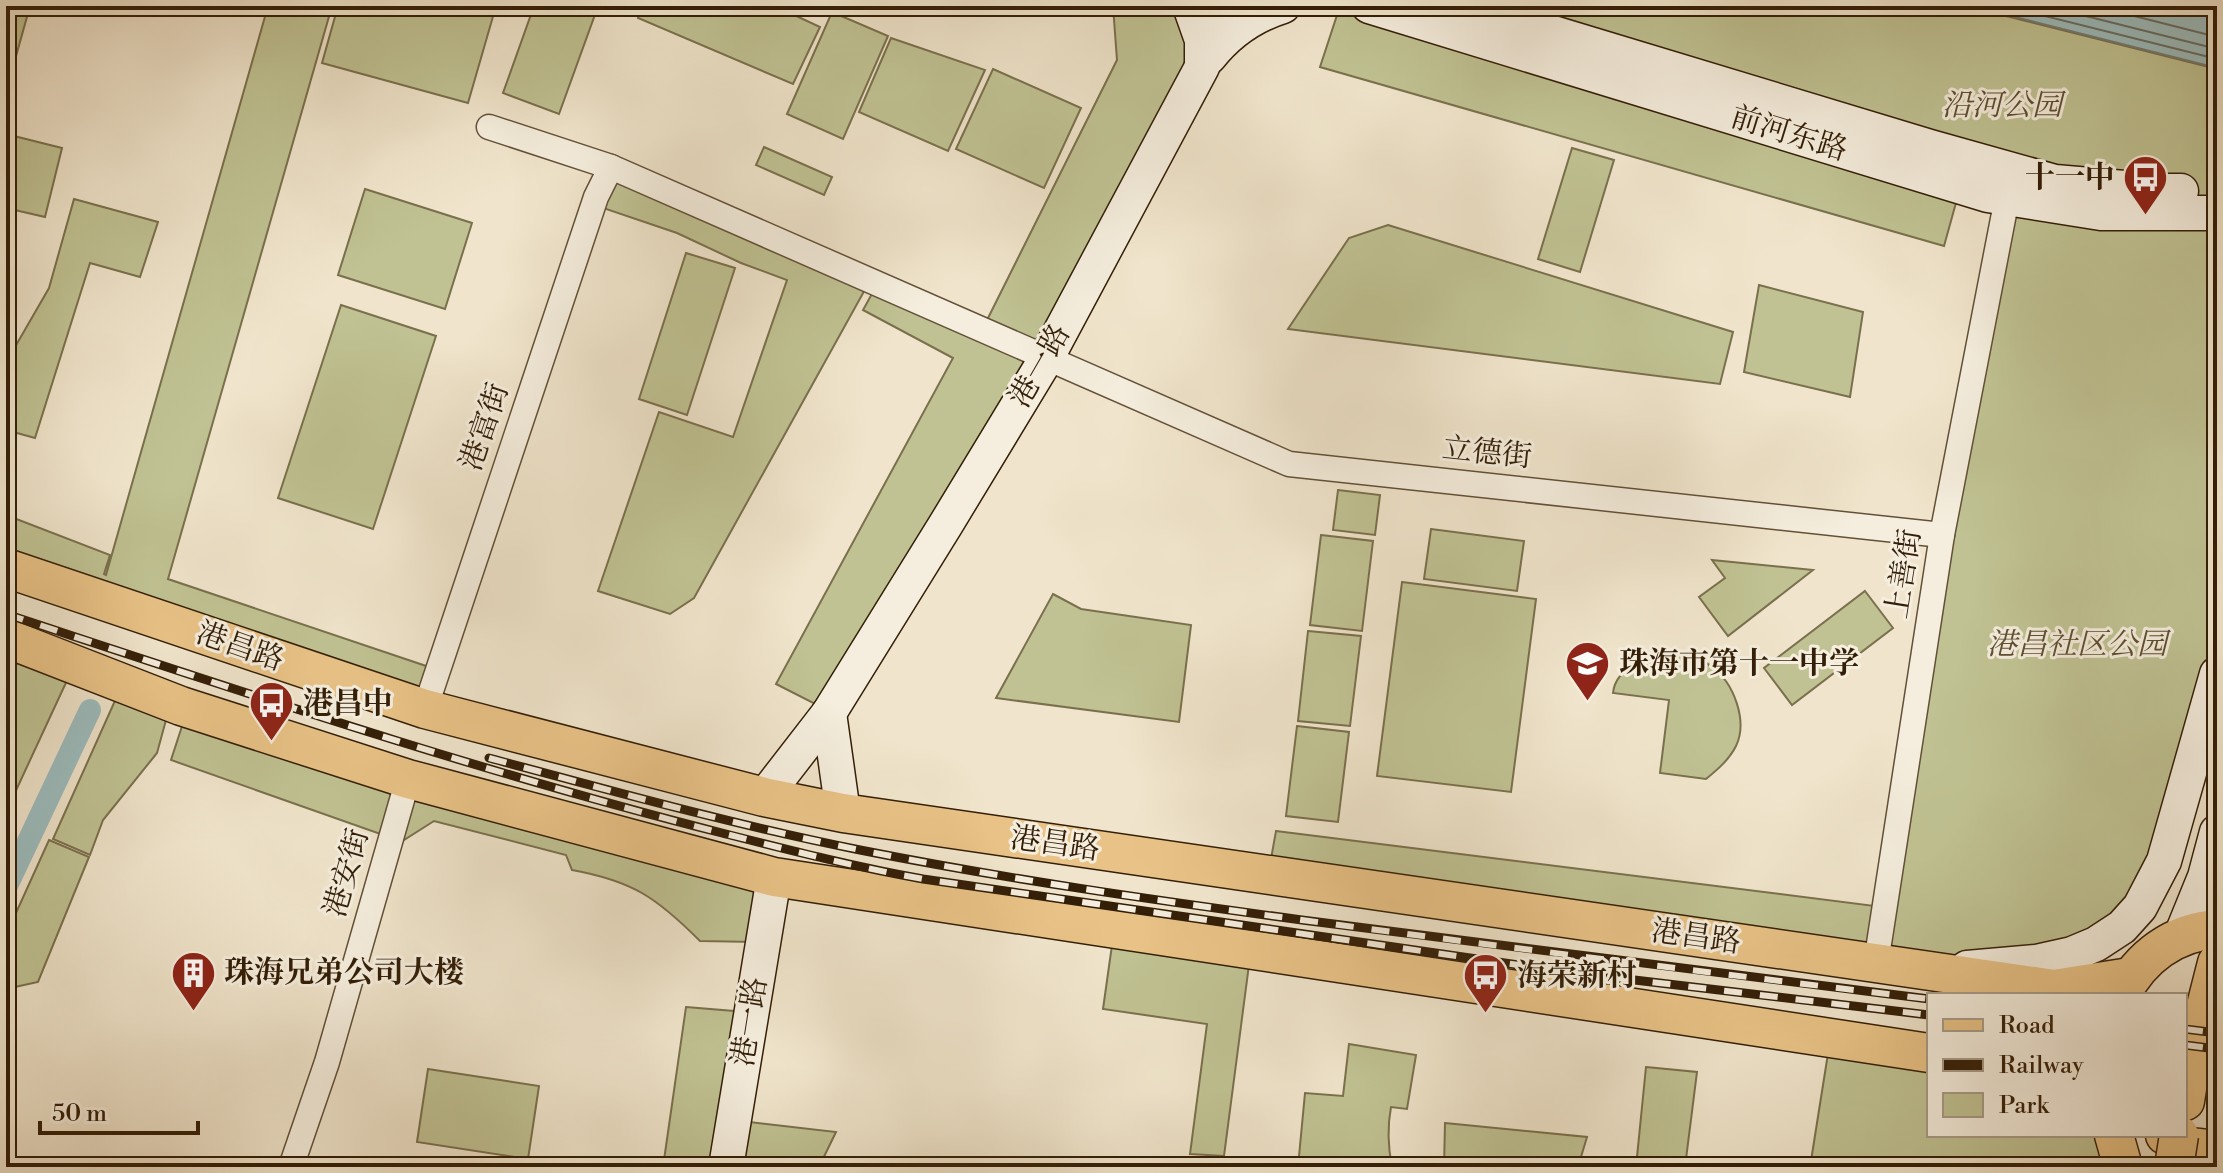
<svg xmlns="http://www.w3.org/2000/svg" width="2223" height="1173" viewBox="0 0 2223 1173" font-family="'Libre Bodoni','Noto Serif SC',serif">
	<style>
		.green { fill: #c0c293; stroke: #7a704d; stroke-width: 2 }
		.water { fill: #9cbdbf; stroke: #727d75; stroke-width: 2 }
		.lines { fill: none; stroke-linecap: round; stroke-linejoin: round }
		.shore { stroke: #686e63; stroke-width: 2 }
		.canal { stroke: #9cbdbf; stroke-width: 22 }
		.street-casing { stroke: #625038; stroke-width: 27 }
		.secondary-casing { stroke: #331e07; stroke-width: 37 }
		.primary-casing { stroke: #331e07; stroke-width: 41 }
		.street { stroke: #f5eede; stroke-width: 24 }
		.secondary { stroke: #f5eede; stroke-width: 34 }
		.primary { stroke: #e8c286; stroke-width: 38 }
		.rail-casing { stroke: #331e07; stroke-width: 9 }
		.rail { stroke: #f5eede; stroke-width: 6; stroke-dasharray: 18; stroke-linecap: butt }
		.primary-bridge-casing { stroke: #331e07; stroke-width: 41; stroke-linecap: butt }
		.primary-bridge { stroke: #e8c286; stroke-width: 38 }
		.labels { text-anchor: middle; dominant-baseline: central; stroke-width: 6; stroke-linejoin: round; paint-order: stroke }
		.park-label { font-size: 30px; font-style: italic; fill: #5d4f31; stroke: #f5eede }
		.street-label { font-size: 30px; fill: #331e07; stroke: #f5eede }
		.poi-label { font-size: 30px; font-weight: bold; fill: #331e07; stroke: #f5eede; text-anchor: start }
	</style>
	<rect width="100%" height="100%" fill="#f0e5cc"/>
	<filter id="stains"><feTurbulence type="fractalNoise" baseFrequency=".0025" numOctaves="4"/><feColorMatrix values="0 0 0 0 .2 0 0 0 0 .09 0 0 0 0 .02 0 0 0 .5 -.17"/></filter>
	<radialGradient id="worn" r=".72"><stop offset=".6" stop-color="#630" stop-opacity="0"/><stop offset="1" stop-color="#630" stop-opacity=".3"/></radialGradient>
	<g class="green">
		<path d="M6 6H30L6 92Z"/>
		<path d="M268 6H332L168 579 435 669 423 706 6 566V515L110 555 104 574 106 575Z"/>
		<path d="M338 6H470L494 13 468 103 322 63Z"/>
		<path d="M534 6H590L597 9 559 114 503 93Z"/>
		<path d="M642 6H775L820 27 793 84 638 18Z"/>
		<path d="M1113 6H1184L1198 42 1045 351 985 324 1117 60Z"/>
		<path d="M1340 6H1346L1959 192 1944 246 1320 67Z"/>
		<path d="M1378 6H1966L2217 69V663L2139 903 2057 954 1883 959 2008 198Z"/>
		<path d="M832 12 888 36 843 139 787 114Z"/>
		<path d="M891 38 985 70 948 151 859 112Z"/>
		<path d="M993 69 1081 108 1044 188 956 149Z"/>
		<path d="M6 134 62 148 45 217 6 208Z"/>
		<path d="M764 147 832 177 824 195 756 165Z"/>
		<path d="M1572 148 1614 160 1580 272 1538 259Z"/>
		<path d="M615 175 867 286 694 598 670 614 598 591 659 412 733 437 787 280 741 263 677 233 603 208Z"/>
		<path d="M365 189 472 223 445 309 338 275Z"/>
		<path d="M74 199 158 222 140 277 90 263 35 438 6 430V346L15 347 49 288Z"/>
		<path d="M1388 225 1733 332 1720 384 1288 329 1349 238Z"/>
		<path d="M686 253 735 268 687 415 639 399Z"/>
		<path d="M1759 285 1863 312 1850 397 1744 372Z"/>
		<path d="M874 290 1038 362 825 709 776 684 953 358 863 310Z"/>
		<path d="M341 305 436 336 373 529 278 498Z"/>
		<path d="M1338 490 1380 495 1375 535 1333 530Z"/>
		<path d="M1431 529 1524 541 1517 591 1424 579Z"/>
		<path d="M1321 535 1373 541 1362 631 1310 625Z"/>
		<path d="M1712 560 1813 570 1728 636 1699 597 1725 578Z"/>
		<path d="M1402 582 1536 599 1511 792 1377 776Z"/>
		<path d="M1865 591 1893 628 1792 705 1764 668Z"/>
		<path d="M1053 594 1081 609 1191 625 1179 722 996 698Z"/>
		<path d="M1308 631 1361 636 1350 726 1298 721Z"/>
		<path d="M6 652 70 674 6 812Z"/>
		<path d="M1677 653C1688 656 1703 659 1712 667 1734 683 1748 721 1736 746 1729 760 1717 770 1706 779L1660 773 1669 700 1613 693C1616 665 1652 655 1677 653Z"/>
		<path d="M118 694 169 709 157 753 103 820 90 855 53 839Z"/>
		<path d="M186 714 402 782 386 836 171 760Z"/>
		<path d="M1297 726 1349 732 1338 822 1286 816Z"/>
		<path d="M411 784 766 880 756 942 700 941C657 898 633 881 572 870L566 855 434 821 393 847Z"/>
		<path d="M1276 831 1875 906 1868 953 1269 870Z"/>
		<path d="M49 840 89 857 38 982 6 989V935Z"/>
		<path d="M1113 938 1250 957 1224 1156 1190 1154 1207 1024 1103 1009Z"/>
		<path d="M686 1007 746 1012 721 1167H663Z"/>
		<path d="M1830 1041 1929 1056V1135H2111L2120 1167H1810Z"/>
		<path d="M1349 1044 1416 1055 1407 1109 1391 1107C1387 1128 1388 1147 1392 1167H1298L1305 1093 1343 1096Z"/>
		<path d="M1646 1067 1697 1072 1685 1167H1636Z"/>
		<path d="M428 1069 539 1086 528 1159 417 1142Z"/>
		<path d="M741 1121 836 1132 819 1167H733Z"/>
		<path d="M1445 1123 1587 1137 1578 1167H1444Z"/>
	</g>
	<path class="water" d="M1972 6H2217V68Z"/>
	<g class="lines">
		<g class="shore">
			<path d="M2005 6 2217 59"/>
			<path d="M2046 6 2217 49"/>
			<path d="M2095 6 2217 37"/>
		</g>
		<path class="canal" d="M6 888 90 710"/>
		<defs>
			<g id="street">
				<path d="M489 127 611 167"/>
				<path d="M425 709 596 197 611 167 1289 464 1942 535"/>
				<path d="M1876 963 1942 535 2007 198"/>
				<path d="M291 1167 327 1062 408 779"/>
			</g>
			<g id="secondary">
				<path d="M1190 6 1202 40V63"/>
				<path d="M1369 6 1988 195 2101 213H2217"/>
				<path d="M1464 6 1930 147 2055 182 2159 191H2181"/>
				<path d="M1209 57C1228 33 1254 15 1283 6"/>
				<path d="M829 713 843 813"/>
				<path d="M764 797 829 713 946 524 1046 359 1202 67 1225 6"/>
				<path d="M2181 936 2205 877 2217 832"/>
				<path d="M1967 968 2036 962 2072 954 2096 944 2122 927 2140 907 2164 861 2217 674"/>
				<path d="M726 1167 774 877"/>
			</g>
			<g id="primary">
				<path d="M6 568 425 709 764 797 843 813 2054 989 2130 977"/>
				<path d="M6 638 181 706 408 779 774 877 1929 1053"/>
				<path d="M2121 995C2140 957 2174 932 2217 929"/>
				<path d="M2185 1101 2190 1069 2217 963"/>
				<path d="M2114 1135 2123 1167"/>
				<path d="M2165 1135 2189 1147 2217 1150"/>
			</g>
		</defs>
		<use href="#street" class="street-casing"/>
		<use href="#secondary" class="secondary-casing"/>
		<use href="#primary" class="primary-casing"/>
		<use href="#street" class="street"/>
		<use href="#secondary" class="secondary"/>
		<use href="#primary" class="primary"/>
		<defs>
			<g id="rail">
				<path d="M6 614C243 692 480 772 722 833 789 850 855 867 923 879L1567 972 1929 1015"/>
				<path d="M489 758C612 791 735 825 860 850 1006 879 1154 900 1302 920 1511 948 1720 974 1929 999"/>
				<path d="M2185 1029 2217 1033"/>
				<path d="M2185 1045 2217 1049"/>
			</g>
		</defs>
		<use href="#rail" class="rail-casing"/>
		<use href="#rail" class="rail"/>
		<defs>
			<path id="primary-bridge" d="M2174 1167 2179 1135"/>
		</defs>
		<use href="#primary-bridge" class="primary-bridge-casing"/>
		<use href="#primary-bridge" class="primary-bridge"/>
	</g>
	<defs>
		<symbol id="bus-pin" viewBox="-11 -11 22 30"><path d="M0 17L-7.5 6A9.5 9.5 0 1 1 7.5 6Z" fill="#8f2418" stroke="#f5eede"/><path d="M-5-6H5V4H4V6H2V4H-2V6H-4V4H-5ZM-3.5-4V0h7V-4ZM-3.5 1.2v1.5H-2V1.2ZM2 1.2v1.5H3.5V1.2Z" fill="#fff"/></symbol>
		<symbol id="school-pin" viewBox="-11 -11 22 30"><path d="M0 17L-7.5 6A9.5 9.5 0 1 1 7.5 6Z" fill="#8f2418" stroke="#f5eede"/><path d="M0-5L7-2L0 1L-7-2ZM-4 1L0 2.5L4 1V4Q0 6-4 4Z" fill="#fff"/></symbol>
		<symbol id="building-pin" viewBox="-11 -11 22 30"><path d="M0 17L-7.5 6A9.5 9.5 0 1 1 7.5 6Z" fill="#8f2418" stroke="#f5eede"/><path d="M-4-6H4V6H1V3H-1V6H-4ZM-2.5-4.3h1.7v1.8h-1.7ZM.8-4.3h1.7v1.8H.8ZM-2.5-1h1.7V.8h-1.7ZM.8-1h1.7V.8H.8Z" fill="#fff"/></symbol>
	</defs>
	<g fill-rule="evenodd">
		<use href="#bus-pin" x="2120" y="152" width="51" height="69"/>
		<use href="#school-pin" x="1562" y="638" width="51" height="69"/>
		<use href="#bus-pin" x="246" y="678" width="51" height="69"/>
		<use href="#building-pin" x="168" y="948" width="51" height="69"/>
		<use href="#bus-pin" x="1460" y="950" width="51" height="69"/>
	</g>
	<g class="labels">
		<g class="park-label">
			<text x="2002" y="106">沿河公园</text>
			<text x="2077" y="645">港昌社区公园</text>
		</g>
		<g class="street-label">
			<text transform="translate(1789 134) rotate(17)">前河东路</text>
			<text transform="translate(1040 366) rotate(-60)">港一路</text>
			<text transform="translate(485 427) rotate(-71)">港富街</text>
			<text transform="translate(1487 453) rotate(6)">立德街</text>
			<text transform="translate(1904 574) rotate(-81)">上善街</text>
			<text transform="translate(240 647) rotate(19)">港昌路</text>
			<text transform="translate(1055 844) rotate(8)">港昌路</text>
			<text transform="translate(347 873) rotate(-74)">港安街</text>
			<text transform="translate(1696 937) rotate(8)">港昌路</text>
			<text transform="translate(750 1022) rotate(-81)">港一路</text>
		</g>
		<g class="poi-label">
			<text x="2115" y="178" text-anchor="end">十一中</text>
			<text x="1619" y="664">珠海市第十一中学</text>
			<text x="303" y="704">港昌中</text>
			<text x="224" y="973">珠海兄弟公司大楼</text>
			<text x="1517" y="976">海荣新村</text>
		</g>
	</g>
	<rect width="2223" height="1173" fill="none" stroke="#f0e5cc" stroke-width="32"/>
	<rect x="8" y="8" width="2207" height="1157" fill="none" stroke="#331e07" stroke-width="4"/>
	<rect x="16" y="16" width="2191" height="1141" fill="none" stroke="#331e07" stroke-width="2"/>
	<rect x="1927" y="993" width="260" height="144" fill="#f5eede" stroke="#a79b88" stroke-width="2"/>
	<rect x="1943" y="1019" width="40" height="12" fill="#e8c286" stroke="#a79b88" stroke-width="2"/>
	<text x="1999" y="1033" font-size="24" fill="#331e07">Road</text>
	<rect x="1943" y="1059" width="40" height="12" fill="#331e07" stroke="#a79b88" stroke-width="2"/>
	<text x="1999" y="1073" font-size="24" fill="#331e07">Railway</text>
	<rect x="1943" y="1093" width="40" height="24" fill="#c0c293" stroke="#a79b88" stroke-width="2"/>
	<text x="1999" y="1113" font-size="24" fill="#331e07">Park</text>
	<path d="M40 1121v12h158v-12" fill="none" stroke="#331e07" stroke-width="4"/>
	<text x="52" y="1121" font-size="24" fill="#331e07" stroke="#f5eede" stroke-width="6" paint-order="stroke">50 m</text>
	<rect width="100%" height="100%" filter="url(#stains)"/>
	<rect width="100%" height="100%" fill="url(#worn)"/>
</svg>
